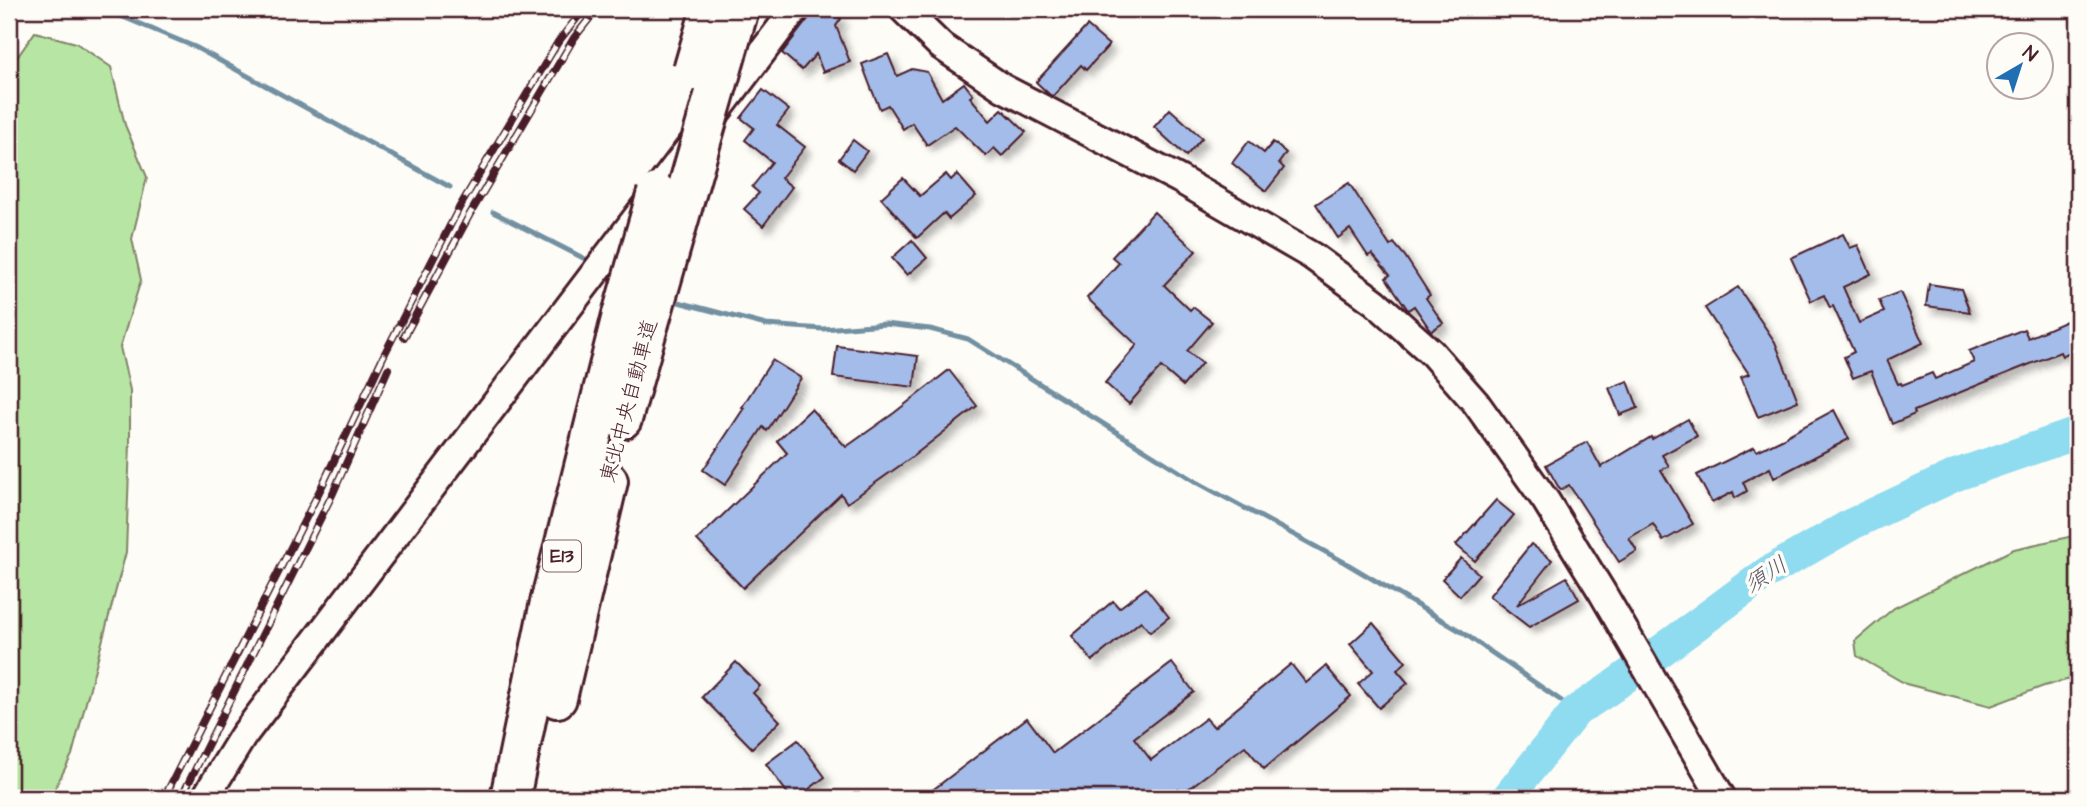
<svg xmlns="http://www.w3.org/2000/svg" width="2087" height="807" viewBox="0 0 2087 807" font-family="'Architects Daughter','Klee One',sans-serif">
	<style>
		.green { fill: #b7e5a3; stroke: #808267; stroke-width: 2 }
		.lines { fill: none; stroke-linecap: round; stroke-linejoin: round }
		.stream { stroke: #7390a1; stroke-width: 5 }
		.river { stroke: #8fdbef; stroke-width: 32 }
		.building { fill: #a4bce9; stroke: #4a1f2b; stroke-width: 2; filter: url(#shadow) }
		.minor-casing { stroke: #4a1f2b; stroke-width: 32 }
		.highway-casing { stroke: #4a1f2b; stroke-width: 44 }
		.minor { stroke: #fdfcf7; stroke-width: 26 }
		.highway { stroke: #fdfcf7; stroke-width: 38 }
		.rail-casing { stroke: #4a1f2b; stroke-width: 8 }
		.rail { stroke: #fdfcf7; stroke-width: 5; stroke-dasharray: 16; stroke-linecap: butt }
		.highway-bridge-casing { stroke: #4a1f2b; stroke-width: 44; stroke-linecap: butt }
		.highway-bridge { stroke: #fdfcf7; stroke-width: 38 }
		.labels { text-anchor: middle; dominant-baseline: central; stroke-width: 7; stroke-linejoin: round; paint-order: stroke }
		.shield { fill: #fdfcf7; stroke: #806168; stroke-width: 2 }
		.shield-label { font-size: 19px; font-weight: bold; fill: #4a1f2b }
		.street-label { font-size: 21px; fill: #4a1f2b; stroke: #fdfcf7 }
		.water-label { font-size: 23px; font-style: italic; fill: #5f5766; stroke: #fdfcf7 }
	</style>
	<defs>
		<filter id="shadow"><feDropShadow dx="6" dy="6" stdDeviation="3.5" flood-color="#0004"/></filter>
	</defs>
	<rect width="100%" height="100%" fill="#fdfcf7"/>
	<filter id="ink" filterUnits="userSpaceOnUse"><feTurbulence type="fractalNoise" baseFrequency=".0143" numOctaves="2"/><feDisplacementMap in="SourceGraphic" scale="14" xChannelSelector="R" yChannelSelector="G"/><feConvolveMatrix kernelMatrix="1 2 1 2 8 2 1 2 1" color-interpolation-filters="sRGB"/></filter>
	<g filter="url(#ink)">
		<g class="green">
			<path d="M35 32 76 43 111 67 125 125 147 177 132 239 141 280 120 347 130 390V443L126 552 72 755 50 798H9V69Z"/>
			<path d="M2078 535V677L2044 686 1991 706 1906 684 1857 656 1855 641 1894 608 2014 549Z"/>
		</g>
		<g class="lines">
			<g class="stream">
				<path d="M104 9 195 47 450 187"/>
				<path d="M493 212 593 263"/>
				<path d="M671 300 766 325 823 329 885 324 930 329 968 339 1193 480 1344 562 1462 632 1576 711"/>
			</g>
			<path class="river" d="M1507 798 1576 711 1608 690 1768 572 1852 524 1956 475 2078 433"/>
		</g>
		<g class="building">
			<path d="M811 9H828L841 19 836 26 850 62 823 72 816 54 802 70 782 53 808 19Z"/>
			<path d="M1087 26 1109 45 1086 70 1081 65 1053 96 1050 95 1036 82Z"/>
			<path d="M888 54 897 76 912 69 927 72 942 99 964 83 973 95 970 97 990 121 1002 109 1026 132 1002 156 994 148 986 156 955 126 927 145 912 123 903 129 888 105 880 109 871 88 862 64Z"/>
			<path d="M763 90 789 110 777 125 805 147 781 178 792 187 763 226 744 209 759 193 752 187 772 162 745 140 754 128 741 118Z"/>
			<path d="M1170 109 1202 138 1186 156 1154 127Z"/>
			<path d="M853 140 867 151 853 170 839 159Z"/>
			<path d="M1249 141 1264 153 1273 142 1286 153 1279 163 1284 168 1266 191 1232 163Z"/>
			<path d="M946 174 951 180 957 174 976 196 949 219 944 213 917 238 881 198 903 178 920 196Z"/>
			<path d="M1349 183 1390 246 1394 243 1405 256 1430 295 1426 298 1443 323 1431 331 1414 306 1408 310 1386 278 1390 275 1372 254 1368 256 1350 229 1338 238 1316 204Z"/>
			<path d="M1154 212 1196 251 1164 285 1190 310 1193 307 1212 322 1187 351 1202 363 1183 386 1161 367 1129 404 1105 383 1137 345 1087 298 1119 263 1112 257Z"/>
			<path d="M1843 234 1850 248 1858 245 1871 274 1843 287 1859 323 1884 312 1879 300 1900 292 1923 343 1887 360 1898 384 1901 383 1902 385 1932 373 1935 379 1974 362 1969 351 2024 329 2028 338 2073 318 2078 329V348L2062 356 2060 352 1983 383 1914 411 1915 414 1892 424 1871 371 1853 378 1844 357 1854 352 1833 306 1830 308 1824 295 1811 301 1791 258Z"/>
			<path d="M912 240 927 258 907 275 892 258Z"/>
			<path d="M1929 284 1961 289 1970 312 1926 306Z"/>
			<path d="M1738 287 1775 342 1798 401 1758 417 1741 377 1749 374 1705 308Z"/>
			<path d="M837 346 918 356 914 387 833 377Z"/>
			<path d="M772 360 801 378 767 431 763 427 725 485 703 470 744 408 742 407Z"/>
			<path d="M949 370 977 406 912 457 847 503 841 494 743 588 697 540 787 453 777 441 811 409 846 447 894 413Z"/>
			<path d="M1628 381 1638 408 1620 415 1609 388Z"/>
			<path d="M1834 410 1849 439 1774 478 1770 468 1743 482 1747 491 1735 498 1733 492 1712 503 1697 475 1754 447 1757 451 1786 437V436Z"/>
			<path d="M1688 419 1697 436 1662 455 1669 466 1661 470 1693 524 1663 541 1653 524 1629 538 1637 551 1619 562 1569 485 1560 490 1546 465 1587 442 1601 467 1651 437 1652 439Z"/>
			<path d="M1496 500 1514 515 1475 561 1456 545Z"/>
			<path d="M1531 544 1552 560 1517 605 1567 577 1579 599 1529 627 1489 596Z"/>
			<path d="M1461 558 1479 574 1460 596 1442 579Z"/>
			<path d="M1146 588 1169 617 1150 632 1141 621 1092 661 1072 636 1113 601 1119 608Z"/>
			<path d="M1373 623 1406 662 1397 670 1408 683 1379 708 1358 684 1373 671 1350 644Z"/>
			<path d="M736 662 760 686 753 693 780 721 752 748 702 697Z"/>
			<path d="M1172 663 1194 692 1134 738 1151 760 1206 718 1214 727 1291 664 1306 683 1326 666 1351 696 1264 769 1245 746 1176 798H922L1027 718 1053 753Z"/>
			<path d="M798 740 825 777 797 798H791L766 764Z"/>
		</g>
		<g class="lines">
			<defs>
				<g id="minor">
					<path d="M903 9 941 46 1003 88 1179 179 1312 256 1375 302 1432 353 1476 403 1546 501 1602 592 1722 798"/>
					<path d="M205 798 243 736 795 9"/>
				</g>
				<g id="highway">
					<path d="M622 419 649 323"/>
					<path d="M557 698 608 481"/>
					<path d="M510 798 549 607 622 315"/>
				</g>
			</defs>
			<use href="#minor" class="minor-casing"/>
			<use href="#highway" class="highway-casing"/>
			<use href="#minor" class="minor"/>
			<use href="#highway" class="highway"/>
			<defs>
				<g id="rail">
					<path d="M404 337 470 214 574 38 597 9"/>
					<path d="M164 798 322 486 383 357 459 208 558 42 584 9"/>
					<path d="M181 798 333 493 388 369"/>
				</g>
			</defs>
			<use href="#rail" class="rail-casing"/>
			<use href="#rail" class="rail"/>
			<defs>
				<g id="highway-bridge">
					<path d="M693 71 711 9"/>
					<path d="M622 315 657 193"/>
					<path d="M649 323 739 9"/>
				</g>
			</defs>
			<use href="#highway-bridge" class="highway-bridge-casing"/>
			<use href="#highway-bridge" class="highway-bridge"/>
		</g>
	</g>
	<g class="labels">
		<rect class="shield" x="543" y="540.5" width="38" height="31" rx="5"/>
		<g class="shield-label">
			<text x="562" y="556">E13</text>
		</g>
		<g class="street-label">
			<text transform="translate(629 401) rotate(-75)">東北中央自動車道</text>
		</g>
		<g class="water-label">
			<text transform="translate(1766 575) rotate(-33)">須川</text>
		</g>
	</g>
	<rect width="2087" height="807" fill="none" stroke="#fdfcf7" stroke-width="35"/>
	<rect x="18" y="18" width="2052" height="772" fill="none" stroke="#4a1f2b" stroke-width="2.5" filter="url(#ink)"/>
	<g transform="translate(2020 66) rotate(39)"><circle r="33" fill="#fdfcf7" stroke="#b5a4a5" stroke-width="2"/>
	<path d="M0-5L12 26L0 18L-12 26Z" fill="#1f6fb2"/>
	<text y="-10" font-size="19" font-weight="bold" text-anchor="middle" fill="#4a1f2b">N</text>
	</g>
</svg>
